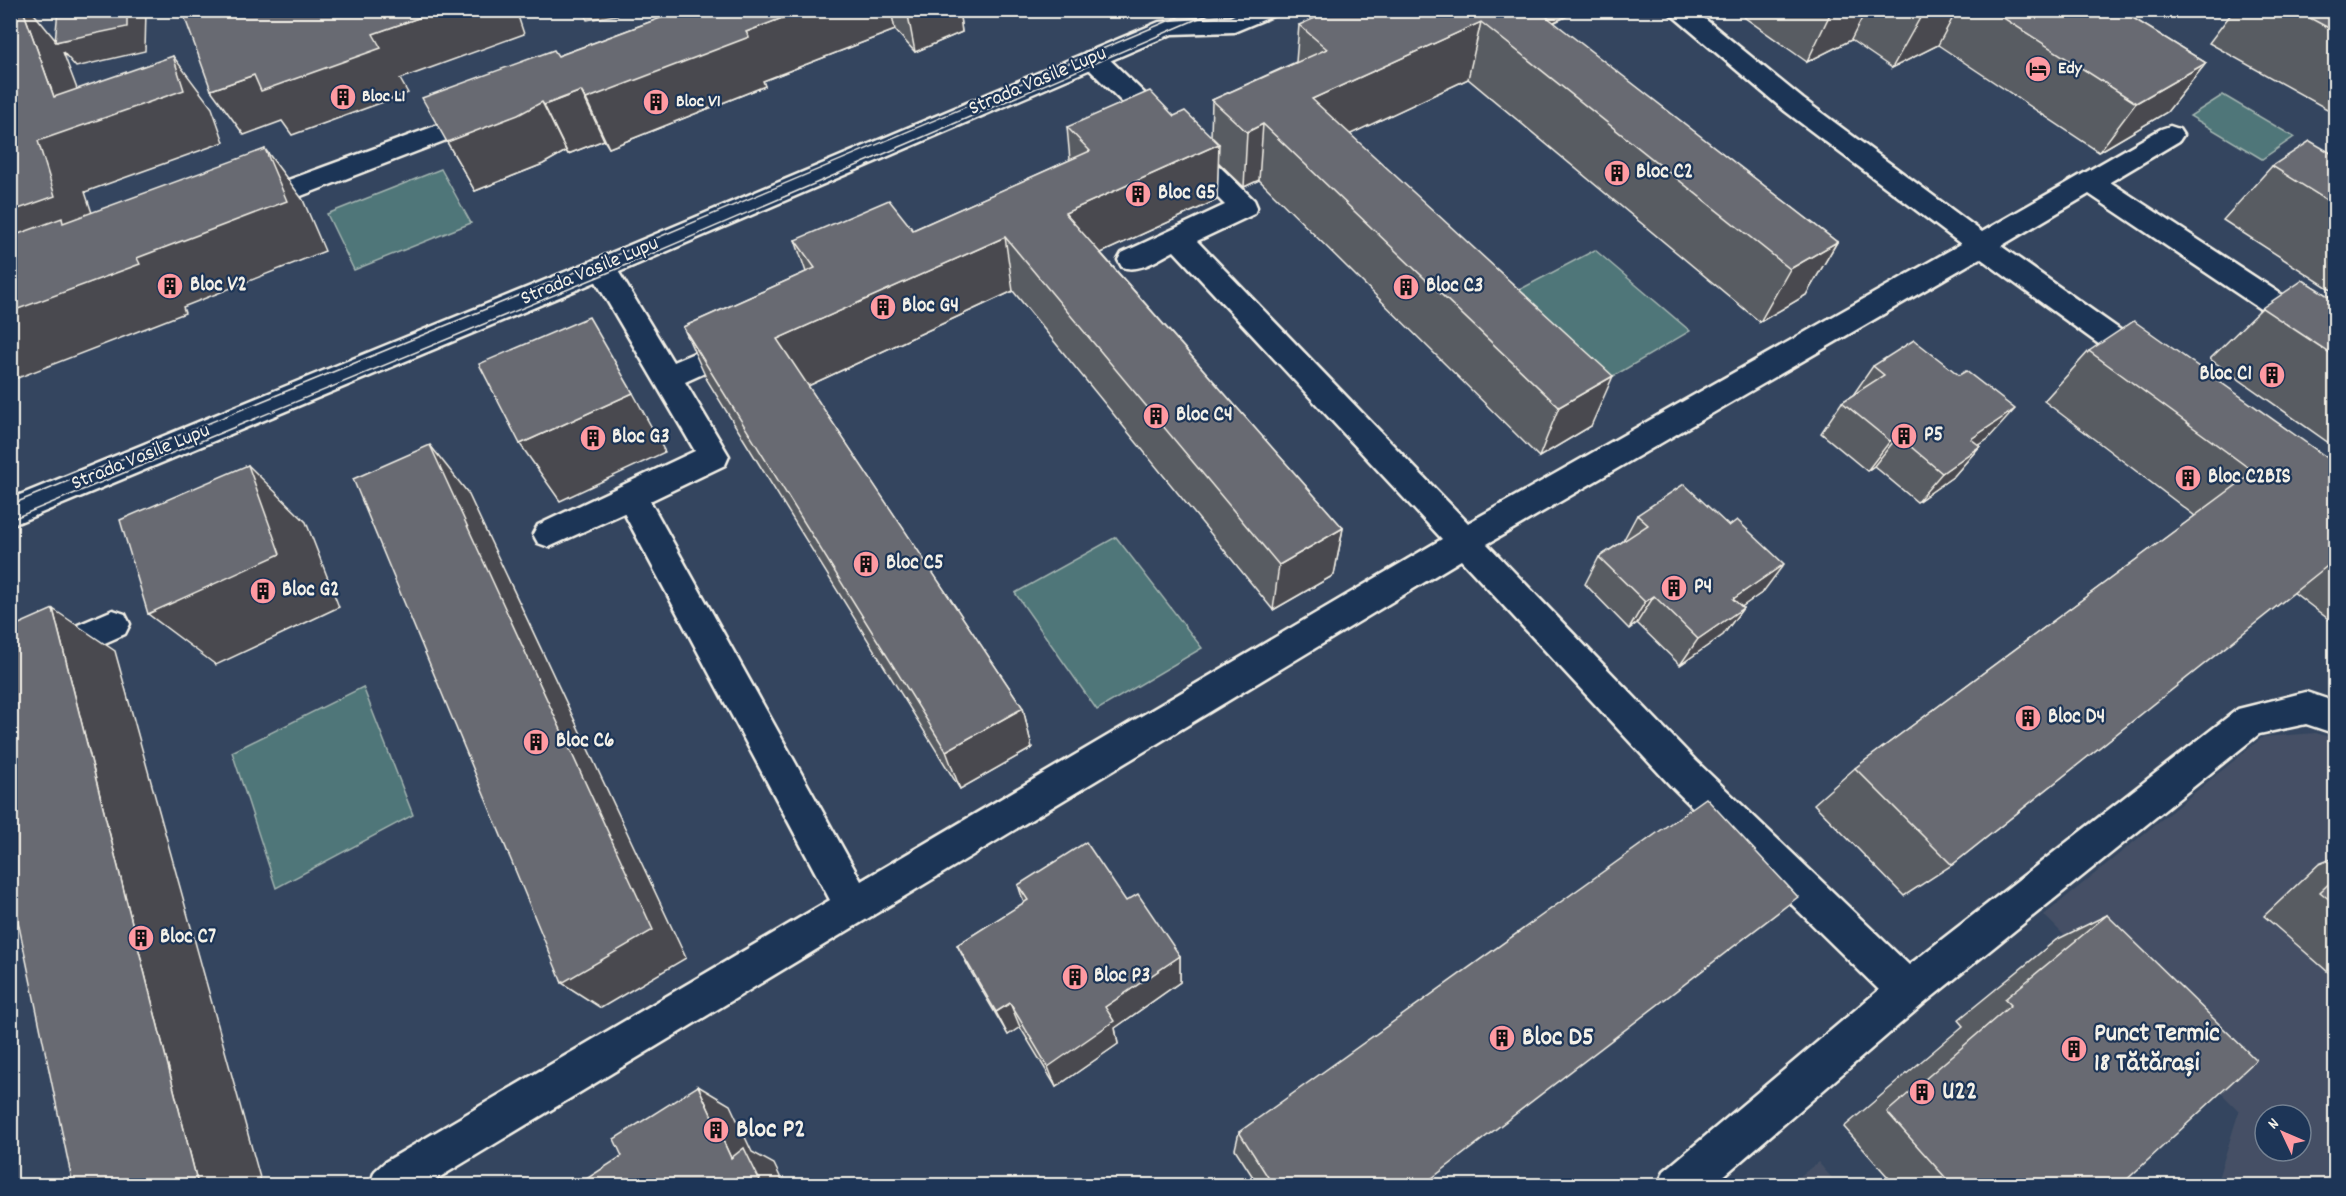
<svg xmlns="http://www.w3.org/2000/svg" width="2346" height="1196" viewBox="0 0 2346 1196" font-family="Dekko,sans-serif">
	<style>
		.built { fill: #445065; fill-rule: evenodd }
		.green { fill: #507679; stroke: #a2b4b0; stroke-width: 1.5 }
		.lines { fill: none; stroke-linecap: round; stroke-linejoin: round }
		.minor-casing { stroke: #f4f1e8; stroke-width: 5 }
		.major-casing { stroke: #f4f1e8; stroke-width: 5 }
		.minor { fill: #1d3557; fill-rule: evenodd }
		.major { fill: #1d3557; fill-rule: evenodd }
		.tram { stroke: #f4f1e8; stroke-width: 1.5 }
		.wall { fill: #595b62; stroke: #f4f1e8; stroke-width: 1.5 }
		.shaded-wall { fill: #494a50; stroke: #f4f1e8; stroke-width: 1.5 }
		.building { fill: #686a72; stroke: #f4f1e8; stroke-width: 1.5 }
		.labels { text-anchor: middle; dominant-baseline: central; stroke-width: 4.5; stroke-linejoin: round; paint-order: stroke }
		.far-poi-label { font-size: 18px; font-weight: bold; fill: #f4f1e8; stroke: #1d3557; text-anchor: start }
		.street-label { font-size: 21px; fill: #f4f1e8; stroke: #1d3557 }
		.poi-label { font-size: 21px; font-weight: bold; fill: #f4f1e8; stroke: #1d3557; text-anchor: start }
		.near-poi-label { font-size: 26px; font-weight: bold; fill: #f4f1e8; stroke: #1d3557; text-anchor: start }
	</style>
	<rect width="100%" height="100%" fill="#34455f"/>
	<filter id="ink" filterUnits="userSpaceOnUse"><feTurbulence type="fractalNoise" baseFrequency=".0167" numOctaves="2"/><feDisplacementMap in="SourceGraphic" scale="12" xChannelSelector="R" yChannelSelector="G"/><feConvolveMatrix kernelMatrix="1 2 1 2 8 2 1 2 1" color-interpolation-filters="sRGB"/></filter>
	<g filter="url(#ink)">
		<g class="built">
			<path d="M2316 733 2335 739V1185H2216L2239 1111 2044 915 2263 737ZM2265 1115H2301V1151H2265Z"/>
			<path d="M1818 1162 1838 1185H1789Z"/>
		</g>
		<g class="green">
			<path d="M2223 95 2294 137 2262 159 2190 116Z"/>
			<path d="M441 169 471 223 354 270 327 214Z"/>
			<path d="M1595 250 1690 331 1612 377 1519 290Z"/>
			<path d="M1116 537 1202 648 1097 710 1015 593Z"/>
			<path d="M363 687 413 815 276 888 232 752Z"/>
		</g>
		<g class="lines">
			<defs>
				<g id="minor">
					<path d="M1666 10H1694L1803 99 1982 232 2161 129 2170 126 2179 129 2183 135 2179 141 2110 182 2336 330V356L2326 353 2089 194 2001 246 2156 355 2161 363 2156 371 2146 374 2136 371 1980 258 1487 544 1696 761 1909 965 2238 709 2306 692 2336 702V734L2306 724 2259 734 1922 1005 1712 1186H1658L1664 1171 1879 990 1670 785 1461 560 425 1186H369L375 1171 385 1162 830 900 624 513 549 547 538 543 533 534 538 525 695 451 588 268 592 261 602 258 612 261 673 362 739 334 749 337 754 345 749 353 685 382 729 456 725 465 650 501 861 881 1442 539 1174 251C1158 259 1140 273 1122 267L1118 260 1122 253 1225 205 1085 65 1082 59 1085 53 1094 51 1103 53 1254 200 1257 207 1254 214 1197 241 1468 523 1961 244 1785 111Z"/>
					<path d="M484 108 493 110 497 116 493 122 262 211 252 213 242 211 239 204 242 197Z"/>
					<path d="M113 610 125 614 130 624 125 634 10 685V654Z"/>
				</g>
				<path id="major" d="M1245 10H1279L1275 15 1234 32 1172 34 612 275 10 526V499L592 261 1159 22 1230 17Z"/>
			</defs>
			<use href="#minor" class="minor-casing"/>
			<use href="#major" class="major-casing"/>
			<use href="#minor" class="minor"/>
			<use href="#major" class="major"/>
			<g class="tram">
				<path d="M10 505 600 262 1194 10"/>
				<path d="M10 520 605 274 1218 10"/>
			</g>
		</g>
		<g class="wall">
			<path d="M682 10H959L962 32 915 52 895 30 763 81 765 86 609 148 604 140 568 154 566 151 543 164 475 191 447 142 558 56Z"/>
			<path d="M1580 10 1553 23 1837 242 1806 295 1760 322 1468 79 1350 134 1591 426 1539 457 1259 180 1244 187 1218 162 1217 200 1101 253 1343 528 1334 575 1273 610 1013 291 808 386 1023 708 1032 748 960 789 707 380 683 327 806 272 795 240 913 230 1070 160 1067 127 1174 116 1211 137 1212 100 1296 62 1299 25 1397 14Z"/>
			<path d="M1734 10H2120L2206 63 2167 112 2099 152 1938 45 1892 68 1851 40 1807 62Z"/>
			<path d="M2234 10H2336V114L2209 43Z"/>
			<path d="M2336 156V293L2223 220 2272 166Z"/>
			<path d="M2336 301V448L2210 359 2262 308Z"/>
			<path d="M2089 351 2336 464V625L2293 592 1952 865 1904 896 1814 804 1855 768 2195 516 2044 401Z"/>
			<path d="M1873 366 1959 375 1988 439 1979 445 1980 446 1954 476 1917 502 1874 466 1867 471 1821 433 1842 402 1853 395Z"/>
			<path d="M1637 515 1763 592 1741 607 1743 608 1723 635 1680 665 1637 623 1629 629 1585 584 1599 557 1623 541Z"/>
			<path d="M2336 857V979L2264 916 2319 864Z"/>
			<path d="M1018 885 1126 901 1180 956V982L1115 1028 1118 1044 1056 1087 1020 1027 1008 1035 971 972 957 945 1024 903Z"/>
			<path d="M2107 915 2121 1185H1895L1844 1127 1963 1026 1958 1020 2056 940Z"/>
			<path d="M1239 1132 1423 1185H1258L1235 1149Z"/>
		</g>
		<g class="shaded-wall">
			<path d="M23 10H31L57 42 127 10H146L145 51 76 67 63 52 90 123 173 56 212 108 224 142 85 192 103 246 10 280V212L38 141 54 97Z"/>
			<path d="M441 10H516L524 34 400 79 408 93 292 135 282 121 244 135 211 90Z"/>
			<path d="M583 10H646L587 20Z"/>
			<path d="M803 10H891L895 30 763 81 765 86 609 148 586 99 746 32Z"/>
			<path d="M907 10H959L962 32 915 52Z"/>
			<path d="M1511 10H1580L1508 43Z"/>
			<path d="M1834 10H1866L1851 40 1807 62 1831 12Z"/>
			<path d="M1935 10H1957L1938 45 1892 68 1920 18Z"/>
			<path d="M1481 22 1468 79 1306 155 1312 99Z"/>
			<path d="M2206 63 2167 112 2099 152 2136 103Z"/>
			<path d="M581 91 604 140 568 154 544 105Z"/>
			<path d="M542 102 566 151 543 164 475 191 447 142Z"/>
			<path d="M1263 124 1259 180 1244 187 1247 132Z"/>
			<path d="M1219 144 1217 200 1070 267 1065 213Z"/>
			<path d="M265 149 303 200 325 251 183 307 185 313 10 381V312L137 258Z"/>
			<path d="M1005 237 1013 291 797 391 777 339Z"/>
			<path d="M1837 242 1806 295 1760 322 1790 269Z"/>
			<path d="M1613 376 1591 426 1539 457 1559 407Z"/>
			<path d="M633 393 665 452 560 501 520 444Z"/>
			<path d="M2015 409 1988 439 1945 469 1971 439Z"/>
			<path d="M1898 436 1874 466 1867 471 1890 441Z"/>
			<path d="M430 445 468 493 686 958 601 1008 562 983Z"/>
			<path d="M1980 446 1954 476 1917 502 1942 473Z"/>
			<path d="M248 465 306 522 339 607 216 665 148 614Z"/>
			<path d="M1343 528 1334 575 1273 610 1279 565Z"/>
			<path d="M1784 564 1763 592 1714 626 1733 599Z"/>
			<path d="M1654 596 1637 623 1629 629 1645 602Z"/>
			<path d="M1743 608 1723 635 1680 665 1698 639Z"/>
			<path d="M53 609 115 651 262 1185H198Z"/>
			<path d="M1023 708 1032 748 960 789 946 751Z"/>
			<path d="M1180 956V982L1115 1028 1118 1044 1056 1087 1048 1067 1105 1007Z"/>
			<path d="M1010 1003 1020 1027 1008 1035 996 1012Z"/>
			<path d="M698 1086 730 1105 752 1152 774 1164 784 1185H762L731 1158Z"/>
		</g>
		<g class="building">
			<path d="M10 10H23L54 97 173 56 184 90 38 141 55 196 10 212Z"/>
			<path d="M58 10H127V27L55 42Z"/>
			<path d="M182 10H441L373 34 381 48 261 91 254 75 211 90Z"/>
			<path d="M682 10H803L746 32 749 37 586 99 581 91 544 105 542 102 518 115 447 142 422 98 554 50 558 56Z"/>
			<path d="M1333 10H1393L1397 14 1407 10H1538L1837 242 1790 269 1481 22 1312 99 1613 376 1559 407 1263 124 1247 132 1212 100 1327 49 1299 25Z"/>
			<path d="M1908 10H1935L1920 18Z"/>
			<path d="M1991 10H2120L2206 63 2136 103Z"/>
			<path d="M2295 10H2336V32Z"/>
			<path d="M1150 91 1174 116 1185 111 1219 144 1065 213 1343 528 1279 565 1005 237 777 339 1023 708 946 751 683 327 815 268 795 240 889 200 913 230 1090 151 1067 127Z"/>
			<path d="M2310 141 2336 156V206L2272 166Z"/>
			<path d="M265 149 287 201 137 258 140 264 10 312V237L62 218 63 223Z"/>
			<path d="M2303 280 2336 301V357L2262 308Z"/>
			<path d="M589 317 633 393 520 444 479 364Z"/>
			<path d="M2134 321 2336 464V559L1952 865 1855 768 2254 472 2089 351Z"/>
			<path d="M1914 340 1959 375 1966 371 2015 409 1971 439 1980 446 1942 473 1898 436 1890 441 1842 402 1884 375 1873 366Z"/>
			<path d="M430 445 653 930 562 983 353 479Z"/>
			<path d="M248 465 280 554 148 614 120 520Z"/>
			<path d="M1684 484 1729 526 1737 520 1784 564 1733 599 1743 608 1698 639 1654 596 1645 602 1599 557 1648 525 1637 515Z"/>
			<path d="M53 609 198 1185H73L10 883V628Z"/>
			<path d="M1706 798 1798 897 1423 1185H1273L1239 1132Z"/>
			<path d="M1086 842 1126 901 1138 894 1180 956 1105 1007 1114 1021 1048 1067 1010 1003 996 1012 957 945 1028 900 1018 885Z"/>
			<path d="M2336 877V905L2320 892Z"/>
			<path d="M2107 915 2256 1060 2121 1185H1952L1887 1112 2011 1005 2005 999Z"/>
			<path d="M698 1086 731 1158 744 1148 762 1185H577L622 1156 614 1139Z"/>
		</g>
	</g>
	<defs>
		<symbol id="hotel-disc" viewBox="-11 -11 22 22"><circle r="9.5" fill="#ff9aa2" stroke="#1d3557"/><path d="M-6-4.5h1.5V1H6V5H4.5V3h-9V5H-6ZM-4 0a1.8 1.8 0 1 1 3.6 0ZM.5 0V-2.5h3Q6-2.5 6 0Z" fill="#111"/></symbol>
		<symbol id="building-disc" viewBox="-11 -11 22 22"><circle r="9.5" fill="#ff9aa2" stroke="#1d3557"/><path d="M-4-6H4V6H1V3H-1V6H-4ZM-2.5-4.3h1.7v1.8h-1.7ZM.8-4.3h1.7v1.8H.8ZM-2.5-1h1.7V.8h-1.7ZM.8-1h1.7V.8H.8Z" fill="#111"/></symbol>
	</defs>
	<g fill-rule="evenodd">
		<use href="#hotel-disc" x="2023" y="54" width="30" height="30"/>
		<use href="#building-disc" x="328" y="82" width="30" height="30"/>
		<use href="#building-disc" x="641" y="87" width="30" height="30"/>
		<use href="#building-disc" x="1602" y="158" width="30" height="30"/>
		<use href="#building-disc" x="1123" y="179" width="30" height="30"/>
		<use href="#building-disc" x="155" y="271" width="30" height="30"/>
		<use href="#building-disc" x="1391" y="272" width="30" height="30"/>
		<use href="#building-disc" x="868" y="292" width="30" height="30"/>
		<use href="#building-disc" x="2257" y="360" width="30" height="30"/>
		<use href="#building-disc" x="1141" y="401" width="30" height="30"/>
		<use href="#building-disc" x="1889" y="421" width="30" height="30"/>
		<use href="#building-disc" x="578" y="423" width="30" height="30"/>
		<use href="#building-disc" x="2173" y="463" width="30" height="30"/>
		<use href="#building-disc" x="851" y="549" width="30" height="30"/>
		<use href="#building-disc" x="1659" y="573" width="30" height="30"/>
		<use href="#building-disc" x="248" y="576" width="30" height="30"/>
		<use href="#building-disc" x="2013" y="703" width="30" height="30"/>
		<use href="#building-disc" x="521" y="727" width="30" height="30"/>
		<use href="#building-disc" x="126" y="923" width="30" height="30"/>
		<use href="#building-disc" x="1060" y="962" width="30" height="30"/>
		<use href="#building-disc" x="1487" y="1023" width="30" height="30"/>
		<use href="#building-disc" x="2059" y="1034" width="30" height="30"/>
		<use href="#building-disc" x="1907" y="1077" width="30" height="30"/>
		<use href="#building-disc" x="701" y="1115" width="30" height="30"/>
	</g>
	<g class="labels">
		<g class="far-poi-label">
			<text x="2058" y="69">Edy</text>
			<text x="362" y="97">Bloc L1</text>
			<text x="676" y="102">Bloc V1</text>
		</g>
		<g class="street-label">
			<text transform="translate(1038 82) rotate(-23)">Strada Vasile Lupu</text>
			<text transform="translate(590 272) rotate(-23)">Strada Vasile Lupu</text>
			<text transform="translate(141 458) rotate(-22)">Strada Vasile Lupu</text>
		</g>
		<g class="poi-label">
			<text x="1636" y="173">Bloc C2</text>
			<text x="1158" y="194">Bloc G5</text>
			<text x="190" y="286">Bloc V2</text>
			<text x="1426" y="287">Bloc C3</text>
			<text x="902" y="307">Bloc G4</text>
			<text x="2252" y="375" text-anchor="end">Bloc C1</text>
			<text x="1176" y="416">Bloc C4</text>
			<text x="1924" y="436">P5</text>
			<text x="612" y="438">Bloc G3</text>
			<text x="2208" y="478">Bloc C2BIS</text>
			<text x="886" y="564">Bloc C5</text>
			<text x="1694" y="588">P4</text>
			<text x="282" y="591">Bloc G2</text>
			<text x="2048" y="718">Bloc D4</text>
			<text x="556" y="742">Bloc C6</text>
			<text x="160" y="938">Bloc C7</text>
			<text x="1094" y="977">Bloc P3</text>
		</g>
		<g class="near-poi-label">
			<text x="2094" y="1034">Punct Termic<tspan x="2094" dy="30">18 Tătărași</tspan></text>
			<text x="1522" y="1038">Bloc D5</text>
			<text x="1942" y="1092">U22</text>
			<text x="736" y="1130">Bloc P2</text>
		</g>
	</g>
	<rect width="2346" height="1196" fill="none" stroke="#1d3557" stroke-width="36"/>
	<rect x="18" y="18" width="2310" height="1160" fill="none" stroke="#f4f1e8" stroke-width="2" filter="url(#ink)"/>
	<g transform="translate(2283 1133) rotate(314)"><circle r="28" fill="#1d3557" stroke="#738091" stroke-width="1.5"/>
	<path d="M0-4.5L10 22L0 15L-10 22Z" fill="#ff9aa2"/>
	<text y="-9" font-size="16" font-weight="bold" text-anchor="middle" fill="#f4f1e8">N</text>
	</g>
</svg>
